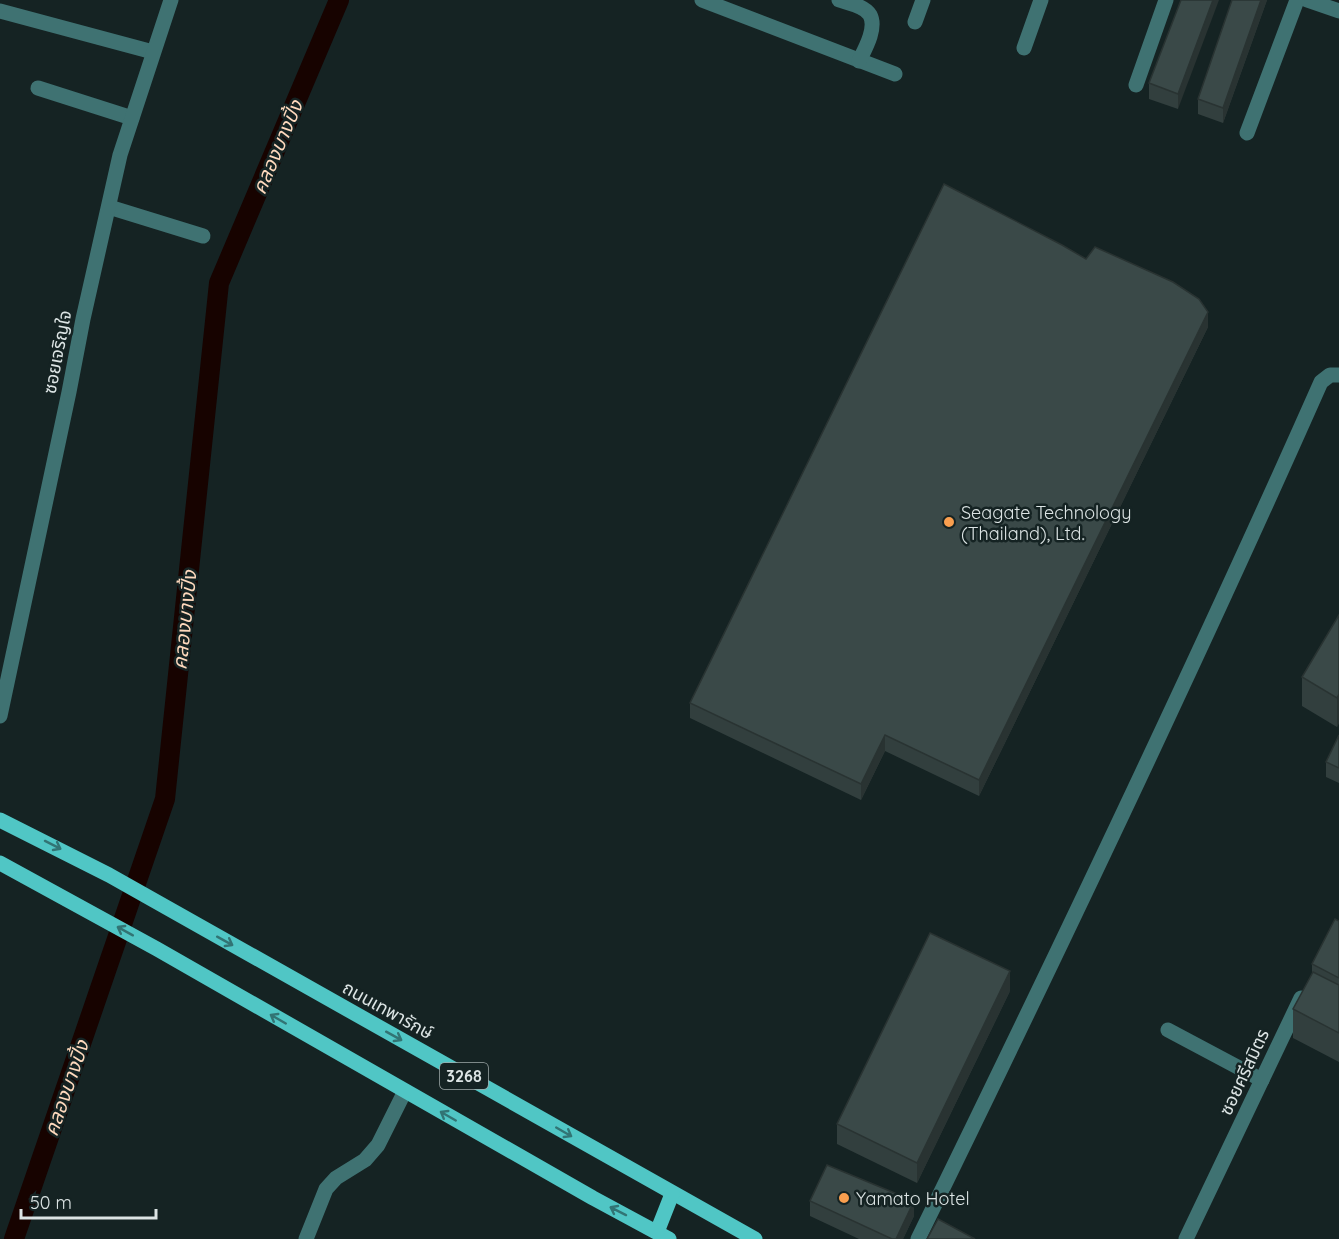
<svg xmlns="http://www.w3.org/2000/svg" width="1339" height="1239" viewBox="0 0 1339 1239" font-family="Quicksand,'Noto Sans Thai',sans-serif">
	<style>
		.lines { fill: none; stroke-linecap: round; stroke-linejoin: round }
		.canal { stroke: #170300; stroke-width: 20 }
		.minor { stroke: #3f7272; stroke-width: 15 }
		.major { stroke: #50c6c5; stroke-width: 15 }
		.wall { fill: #323f3e }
		.shaded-wall { fill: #293332 }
		.building { fill: #3a4948; stroke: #293332; stroke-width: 1.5 }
		.oneway { stroke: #327474 }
		.poi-dot { fill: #fa9f4f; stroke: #152323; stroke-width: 2 }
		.labels { text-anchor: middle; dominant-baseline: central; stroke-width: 5; stroke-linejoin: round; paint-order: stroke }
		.shield { fill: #152323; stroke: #a0aaaa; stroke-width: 1.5 }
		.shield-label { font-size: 16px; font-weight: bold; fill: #dce4e4 }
		.street-label { font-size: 18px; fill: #dce4e4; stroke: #152323 }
		.poi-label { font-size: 18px; fill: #dce4e4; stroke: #152323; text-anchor: start }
		.water-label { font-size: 20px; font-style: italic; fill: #fed9bd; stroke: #152323 }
	</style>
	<rect width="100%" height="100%" fill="#152323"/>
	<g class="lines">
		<path class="canal" d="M14 1239 165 799 219 283 339 0"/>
		<g class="minor">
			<path d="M702 0 895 74"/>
			<path d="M839 0C848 3 865 6 870 15 877 28 865 49 859 61"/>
			<path d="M1307 0 1339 11"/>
			<path d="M0 11 153 52"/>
			<path d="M915 22 923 0"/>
			<path d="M1024 48 1041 0"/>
			<path d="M1136 85 1166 0"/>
			<path d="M38 88 132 118"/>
			<path d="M1247 133 1297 0"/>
			<path d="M109 207 203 236"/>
			<path d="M0 716 69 392 83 319 120 155 171 0"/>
			<path d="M1168 1030 1262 1080"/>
			<path d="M306 1239 326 1189 336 1178 365 1160 378 1145 405 1091"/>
			<path d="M918 1239C1057 955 1193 671 1321 382L1330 375H1339"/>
			<path d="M1186 1239 1301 998"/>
		</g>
		<g class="major">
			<path d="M0 820 109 875 755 1239"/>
			<path d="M0 863 157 949 593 1198 669 1239"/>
			<path d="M657 1232 672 1194"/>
		</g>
	</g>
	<g class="wall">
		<path d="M1181 0 1178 109 1149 99V83Z"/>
		<path d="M1232 0H1267L1223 123 1198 114V99Z"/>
		<path d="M1086 259 1208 327 979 796 885 751 861 800 690 718V703Z"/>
		<path d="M1339 615V723L1337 727 1302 706V677Z"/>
		<path d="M1339 735V783L1326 777V762Z"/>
		<path d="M1339 921V1062L1293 1038V1009L1312 974V964Z"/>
		<path d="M1010 991 917 1183 837 1144V1124Z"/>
		<path d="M810 1201 914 1216 903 1239H859L810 1216Z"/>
	</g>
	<g class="shaded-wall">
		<path d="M1213 0H1219L1178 109V94Z"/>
		<path d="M1261 0H1267L1223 123V108Z"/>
		<path d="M1208 312V327L979 796V780Z"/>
		<path d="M1339 694V723L1337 727V698Z"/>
		<path d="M885 735V751L861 800V784Z"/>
		<path d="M1010 971V991L917 1183V1163Z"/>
		<path d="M914 1201V1216L903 1239H896Z"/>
	</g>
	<g class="building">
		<path d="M1181 0H1213L1178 94 1149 83Z"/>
		<path d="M1232 0H1261L1223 108 1198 99Z"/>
		<path d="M944 184 1062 245 1086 259 1095 247 1173 282 1199 299 1208 312 979 780 885 735 861 784 690 703Z"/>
		<path d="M1339 615V694L1337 698 1302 677Z"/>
		<path d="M1339 735V768L1326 762Z"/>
		<path d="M1335 919 1339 921V978L1312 964Z"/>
		<path d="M930 933 1010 971 917 1163 837 1124Z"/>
		<path d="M1313 972 1339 985V1033L1293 1009Z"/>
		<path d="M827 1165 914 1201 896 1239H892L810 1201Z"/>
		<path d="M938 1219 975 1239H927Z"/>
	</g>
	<defs><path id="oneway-shaft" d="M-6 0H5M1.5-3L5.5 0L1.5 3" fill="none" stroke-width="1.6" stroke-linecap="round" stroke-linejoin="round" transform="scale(1.5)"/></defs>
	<g class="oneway">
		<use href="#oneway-shaft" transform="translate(53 845) rotate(27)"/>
		<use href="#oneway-shaft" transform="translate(125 931) rotate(-151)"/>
		<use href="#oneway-shaft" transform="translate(225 941) rotate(29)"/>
		<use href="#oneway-shaft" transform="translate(278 1019) rotate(-150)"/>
		<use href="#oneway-shaft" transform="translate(394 1036) rotate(29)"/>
		<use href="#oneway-shaft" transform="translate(448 1116) rotate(-150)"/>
		<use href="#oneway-shaft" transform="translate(564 1132) rotate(30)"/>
		<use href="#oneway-shaft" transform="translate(618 1211) rotate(-153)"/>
	</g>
	<g class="poi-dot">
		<circle cx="949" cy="522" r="6"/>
		<circle cx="844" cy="1198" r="6"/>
	</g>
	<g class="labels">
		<rect class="shield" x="440" y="1063" width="48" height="26" rx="4.5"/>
		<g class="shield-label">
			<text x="464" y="1076">3268</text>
		</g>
		<g class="street-label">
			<text transform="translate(57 352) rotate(-79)">ซอยเจริญใจ</text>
			<text transform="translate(388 1010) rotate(29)">ถนนเทพารักษ์</text>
			<text transform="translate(1244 1072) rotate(-65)">ซอยศรีสมิตร</text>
		</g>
		<g class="poi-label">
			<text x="961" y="512">Seagate Technology<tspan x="961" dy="21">(Thailand), Ltd.</tspan></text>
			<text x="856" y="1198">Yamato Hotel</text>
		</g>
		<g class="water-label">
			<text transform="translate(277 147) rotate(-67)">คลองบางปิ้ง</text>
			<text transform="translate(184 620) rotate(-84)">คลองบางปิ้ง</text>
			<text transform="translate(66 1088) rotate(-71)">คลองบางปิ้ง</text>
		</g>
	</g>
	<path d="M21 1209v9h135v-9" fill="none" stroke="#dce4e4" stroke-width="3"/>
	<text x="30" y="1209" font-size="18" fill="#dce4e4" stroke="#152323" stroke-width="4.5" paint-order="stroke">50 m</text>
</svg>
